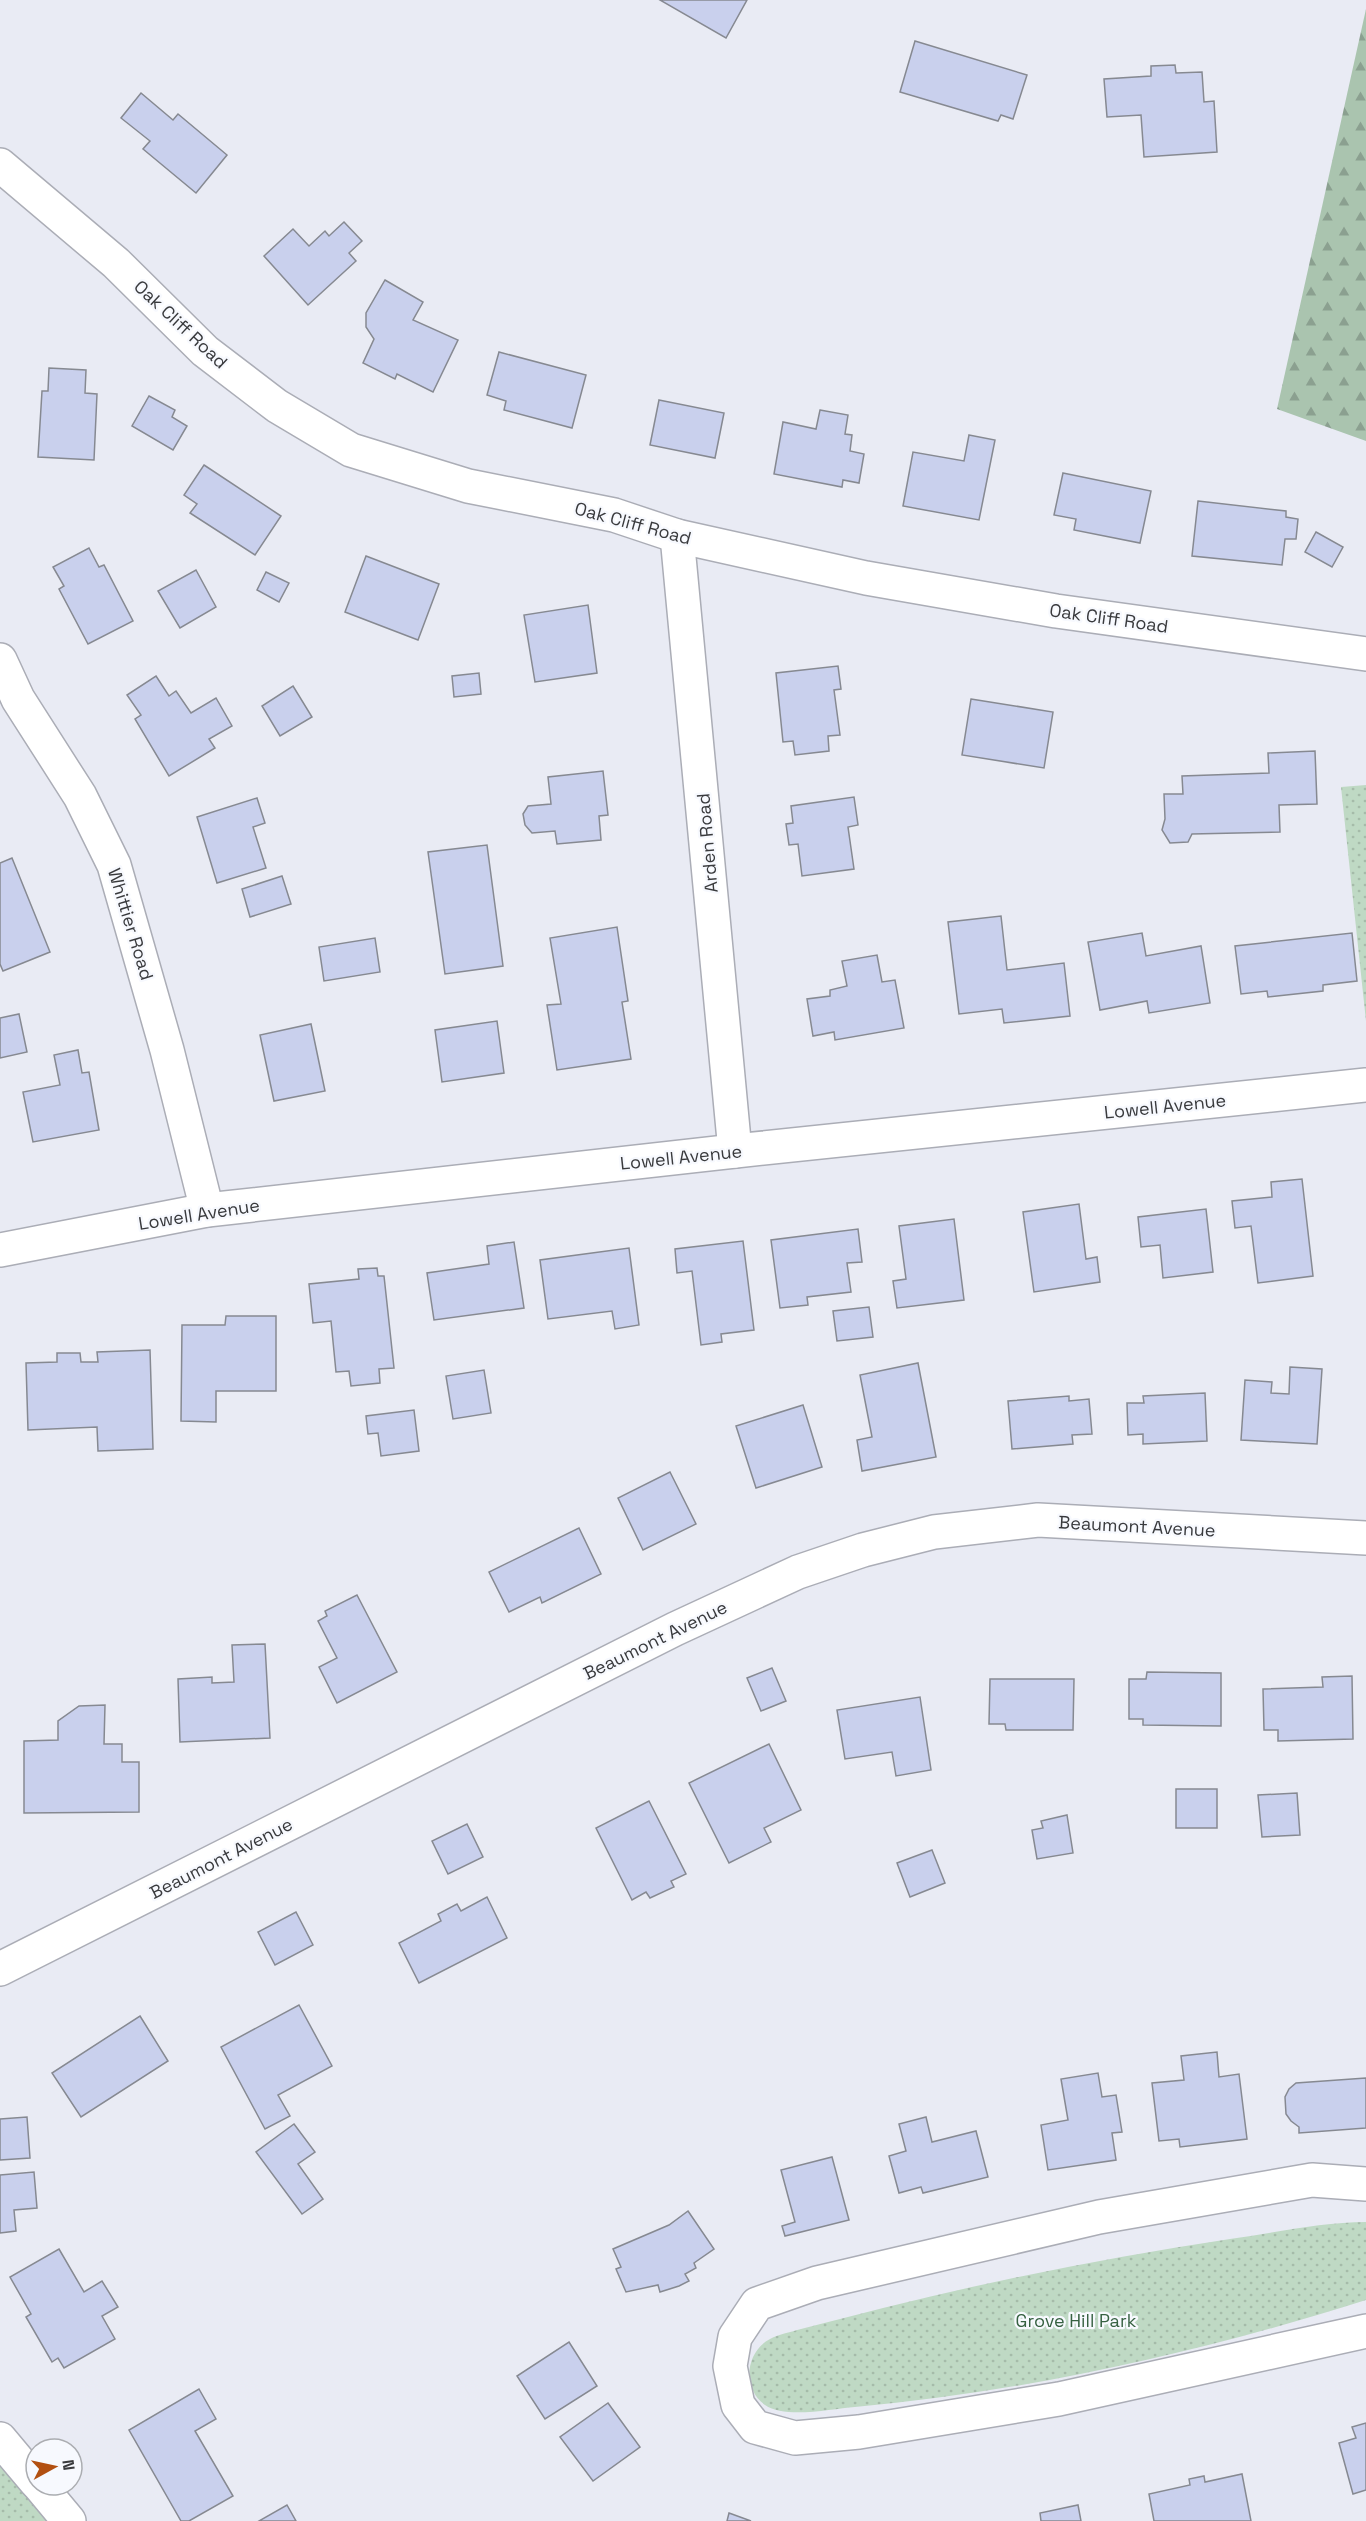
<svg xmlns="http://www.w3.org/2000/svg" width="1366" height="2521" viewBox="0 0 1366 2521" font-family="'Space Grotesk',sans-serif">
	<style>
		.forest { fill: url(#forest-firs) }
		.park { fill: url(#park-dots) }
		.building { fill: #c9d0ed; stroke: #868991; stroke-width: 1.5 }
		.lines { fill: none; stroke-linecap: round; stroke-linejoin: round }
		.minor-casing { stroke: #abadb6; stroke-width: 36 }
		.minor { stroke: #fff; stroke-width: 33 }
		.labels { text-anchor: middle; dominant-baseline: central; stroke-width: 4.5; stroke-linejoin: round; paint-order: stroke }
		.street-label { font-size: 18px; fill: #393a3d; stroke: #f7f9fe }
		.park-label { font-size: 18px; fill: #376242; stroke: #f7f9fe }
	</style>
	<defs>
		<pattern id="forest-firs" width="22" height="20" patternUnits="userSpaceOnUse" patternTransform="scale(1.5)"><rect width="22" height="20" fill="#aac4af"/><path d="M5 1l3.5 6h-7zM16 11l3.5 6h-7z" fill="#8ba090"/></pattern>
		<pattern id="park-dots" width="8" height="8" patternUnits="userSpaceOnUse" patternTransform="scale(1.5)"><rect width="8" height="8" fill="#bfd9c4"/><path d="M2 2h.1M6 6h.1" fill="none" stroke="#a5bba9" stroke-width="1.8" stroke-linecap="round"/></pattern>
	</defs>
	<rect width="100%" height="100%" fill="#e9ebf4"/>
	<path class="forest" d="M1366 9V441L1277 409Z"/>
	<g class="park">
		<path d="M1366 785V1021L1341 787Z"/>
		<path d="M1366 2222V2300C1199 2353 1029 2391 855 2407 831 2409 785 2419 765 2405 742 2389 745 2352 770 2339 779 2334 791 2332 801 2329 828 2322 856 2315 883 2308 998 2279 1113 2257 1230 2239 1273 2233 1323 2222 1366 2222Z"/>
		<path d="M0 2439 69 2521H0Z"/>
	</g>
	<g class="building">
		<path d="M660 0H747L726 38Z"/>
		<path d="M915 41 1027 75 1013 119 1001 115 998 121 900 92Z"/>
		<path d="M1175 65 1176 73 1202 72 1204 102 1214 101 1217 152 1144 157 1141 115 1107 117 1104 79 1151 76V66Z"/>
		<path d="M141 93 173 120 178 114 227 155 196 193 143 149 150 141 121 118Z"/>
		<path d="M344 222 362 241 349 253 356 261 308 305 264 256 293 229 309 246 325 231 329 236Z"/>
		<path d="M385 280 423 302 413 320 458 340 433 392 397 374 395 379 363 363 374 339 366 327V313Z"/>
		<path d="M499 352 586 375 572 428 504 410 506 401 487 395Z"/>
		<path d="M49 368 86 370 85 393 97 394 94 460 38 457 42 391H48Z"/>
		<path d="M149 396 175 410 172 417 187 426 173 450 132 426Z"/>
		<path d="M659 400 724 413 715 458 650 445Z"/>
		<path d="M820 410 848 415 845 434 852 435 850 451 864 454 859 483 843 480 842 487 774 474 783 422 816 429Z"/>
		<path d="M969 435 995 440 979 520 903 506 913 452 964 461Z"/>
		<path d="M204 465 281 516 255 555 190 513 197 504 184 495Z"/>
		<path d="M1063 473 1151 491 1140 543 1074 530 1076 519 1054 515Z"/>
		<path d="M1198 501 1286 511V517L1298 519 1296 539H1285L1282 565 1192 556Z"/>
		<path d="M1316 532 1343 547 1332 567 1305 552Z"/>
		<path d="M89 548 99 567 104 565 133 621 88 644 59 589 64 586 53 567Z"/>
		<path d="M366 556 439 584 418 640 345 612Z"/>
		<path d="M196 570 216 607 180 628 158 591Z"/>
		<path d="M266 572 289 583 279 602 257 590Z"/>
		<path d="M588 605 597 673 535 682 524 615Z"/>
		<path d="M838 666 841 689 834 690 840 735 828 736 829 751 795 755 793 741 783 742 776 673Z"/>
		<path d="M479 673 481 694 454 697 452 676Z"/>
		<path d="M156 676 169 696 176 691 191 713 216 698 232 726 209 739 215 748 169 776 135 719 141 715 127 695Z"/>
		<path d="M293 686 312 717 280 736 262 706Z"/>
		<path d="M971 699 1053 712 1044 768 962 755Z"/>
		<path d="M1315 751 1317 804 1279 805 1280 832 1192 834 1188 842 1170 843 1162 830 1165 819 1164 794H1183L1182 776 1269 773 1268 753Z"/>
		<path d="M603 771 608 815 599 816 601 840 557 844 555 831 532 833 525 825 523 814 528 806 551 804 548 777Z"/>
		<path d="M854 797 858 825 848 827 854 869 802 876 798 844 789 845 786 824 793 823 791 806Z"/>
		<path d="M257 798 265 823 253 827 266 868 217 883 197 817Z"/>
		<path d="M487 845 503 966 445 974 428 852Z"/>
		<path d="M12 858 50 952 3 971 0 964V863Z"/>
		<path d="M282 876 291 904 250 917 242 889Z"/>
		<path d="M1001 916 1007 970 1064 963 1070 1016 1004 1023 1002 1009 959 1014 948 922Z"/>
		<path d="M617 927 628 1001 622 1002 631 1059 557 1070 547 1005 561 1004 550 938Z"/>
		<path d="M1142 933 1146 956 1201 946 1210 1003 1149 1013 1147 1001 1100 1010 1088 942Z"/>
		<path d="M1352 933 1357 981 1323 985V991L1268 997 1267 991 1241 994 1235 946Z"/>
		<path d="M375 938 380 972 324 981 319 947Z"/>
		<path d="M877 955 882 982 895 980 904 1028 835 1040 834 1032 813 1036 807 999 830 996V990L847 986 842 961Z"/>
		<path d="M19 1014 27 1052 0 1058V1018Z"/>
		<path d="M497 1021 504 1073 442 1082 435 1030Z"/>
		<path d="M311 1024 325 1091 274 1101 260 1035Z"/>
		<path d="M78 1050 82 1073 89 1072 99 1130 33 1142 23 1092 60 1085 54 1055Z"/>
		<path d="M1302 1179 1313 1276 1258 1283 1251 1226 1235 1228 1232 1201 1272 1197 1271 1182Z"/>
		<path d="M1079 1204 1086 1259 1097 1257 1100 1282 1034 1292 1023 1212Z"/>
		<path d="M1206 1209 1213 1272 1163 1278 1160 1245 1141 1247 1138 1217Z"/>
		<path d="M954 1219 964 1300 897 1308 893 1281 906 1279 899 1226Z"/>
		<path d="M858 1229 862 1262 847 1263 851 1292 807 1297 808 1305 780 1308 771 1240Z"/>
		<path d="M743 1241 754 1330 721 1334 722 1342 701 1345 692 1271 677 1273 675 1249Z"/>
		<path d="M514 1242 524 1308 434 1320 427 1273 489 1264 487 1246Z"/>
		<path d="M629 1248 639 1325 615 1329 612 1311 548 1319 540 1260Z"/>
		<path d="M377 1268 378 1276H384L394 1368 379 1369 380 1383 351 1386 349 1371 336 1372 331 1321 313 1323 309 1284 359 1279 358 1269Z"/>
		<path d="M869 1307 873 1337 837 1341 833 1311Z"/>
		<path d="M226 1316H276V1391H216V1422L181 1421 182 1325H225Z"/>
		<path d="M150 1350 153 1449 98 1451 97 1427 28 1430 26 1363 57 1362V1353H80L81 1362H98L97 1352Z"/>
		<path d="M918 1363 936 1457 862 1471 857 1440 872 1437 860 1375Z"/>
		<path d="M1290 1367 1322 1369 1317 1444 1241 1440 1245 1380 1272 1382 1271 1393 1289 1394Z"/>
		<path d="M484 1370 491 1413 453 1419 446 1376Z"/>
		<path d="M1205 1393 1207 1441 1143 1444V1434L1128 1435 1127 1403H1144L1143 1396Z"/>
		<path d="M1069 1396V1401L1089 1399 1092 1434 1072 1435 1073 1444 1012 1449 1008 1401Z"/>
		<path d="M803 1405 822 1467 756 1488 736 1426Z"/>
		<path d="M414 1410 419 1451 381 1456 378 1433 368 1434 366 1416Z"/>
		<path d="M670 1472 696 1524 643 1550 618 1498Z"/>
		<path d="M579 1528 601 1574 542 1603 540 1597 509 1612 489 1572Z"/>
		<path d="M357 1595 397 1672 337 1703 319 1667 337 1658 318 1621 327 1616 325 1611Z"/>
		<path d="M265 1644 270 1738 180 1742 178 1679 212 1677V1683L234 1682 232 1645Z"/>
		<path d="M772 1668 786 1701 761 1711 747 1678Z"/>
		<path d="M1147 1672 1221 1673V1726L1143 1725V1719H1129V1679H1146Z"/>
		<path d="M1352 1676 1353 1739 1278 1741V1730H1264L1263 1689 1323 1687 1322 1677Z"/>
		<path d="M990 1679H1074L1073 1730H1006L1005 1724H989Z"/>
		<path d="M920 1697 931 1770 896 1776 892 1752 845 1759 837 1710Z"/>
		<path d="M105 1705 104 1744H122V1762H139V1812L24 1813V1741L58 1740V1721L79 1706Z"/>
		<path d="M769 1744 801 1810 764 1828 771 1842 729 1863 689 1783Z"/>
		<rect x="1176" y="1789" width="41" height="39"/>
		<path d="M1297 1793 1300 1835 1262 1837 1258 1795Z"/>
		<path d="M649 1801 686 1874 671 1881 674 1887 650 1898 646 1892 632 1900 596 1828Z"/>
		<path d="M1067 1815 1073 1853 1037 1859 1032 1830 1043 1828 1041 1821Z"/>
		<path d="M467 1824 483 1857 448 1874 432 1841Z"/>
		<path d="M932 1850 945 1883 910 1897 897 1863Z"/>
		<path d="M487 1897 507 1938 419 1983 399 1943 441 1921 438 1914 457 1904 461 1911Z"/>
		<path d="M296 1912 313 1945 275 1965 258 1932Z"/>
		<path d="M299 2005 332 2066 278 2095 290 2116 265 2129 221 2047Z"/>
		<path d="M140 2016 168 2061 81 2117 52 2073Z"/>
		<path d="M1217 2052 1219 2077 1239 2074 1247 2139 1180 2147 1179 2139 1159 2141 1152 2083 1184 2080 1181 2056Z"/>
		<path d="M1098 2073 1102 2097 1116 2095 1122 2132 1112 2133 1116 2160 1048 2170 1041 2125 1068 2120 1061 2079Z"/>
		<path d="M1366 2078V2128L1299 2133V2127L1291 2121 1286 2114 1285 2097 1289 2089 1296 2083Z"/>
		<path d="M27 2117 30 2158 0 2160V2119Z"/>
		<path d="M926 2117 932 2142 976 2131 988 2177 923 2193 921 2187 899 2193 889 2156 906 2151 899 2124Z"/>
		<path d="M294 2124 315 2152 298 2164 323 2199 302 2214 256 2152Z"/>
		<path d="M832 2157 849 2220 785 2236 782 2226 795 2222 781 2170Z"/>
		<path d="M34 2172 37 2208 14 2210 16 2231 0 2233V2175Z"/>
		<path d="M688 2211 714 2249 694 2263 696 2268 685 2274 689 2281 679 2286 660 2292 658 2285 626 2292 616 2269 621 2267 613 2249 669 2225Z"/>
		<path d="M59 2249 84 2292 102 2281 118 2307 102 2316 115 2339 64 2368 58 2358 52 2362 26 2317 31 2314 10 2277Z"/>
		<path d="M569 2342 597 2386 545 2419 517 2376Z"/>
		<path d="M199 2389 216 2419 195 2431 233 2496 189 2521H181L129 2430Z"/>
		<path d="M608 2403 640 2447 593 2481 560 2437Z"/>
		<path d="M1366 2423V2490L1353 2494 1339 2443 1356 2438 1352 2427Z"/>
		<path d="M1242 2474 1251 2521H1154L1149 2494 1190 2485 1189 2479 1204 2476 1205 2482Z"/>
		<path d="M287 2505 296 2521H259Z"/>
		<path d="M1078 2505 1081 2521H1041L1040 2513Z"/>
		<path d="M729 2513 751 2521H727Z"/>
	</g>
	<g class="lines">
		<defs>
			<g id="minor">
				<path d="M0 165 116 263 205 351 277 406 351 450 468 486 614 515 677 536 866 578 1056 611 1366 654"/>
				<path d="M677 536 735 1151"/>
				<path d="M0 660 18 699 80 796 114 865 167 1050 207 1210"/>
				<path d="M0 1250 207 1210 735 1151 1366 1085"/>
				<path d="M0 1969 675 1629 798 1572 863 1550 934 1532 1038 1520 1366 1538"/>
				<path d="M1366 2184 1312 2180 1099 2217 817 2283 757 2304 735 2337 730 2366 738 2405 755 2427 795 2438 859 2432 1059 2399 1366 2331"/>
				<path d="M0 2439 36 2482"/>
				<path d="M39 2485 69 2521"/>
			</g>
		</defs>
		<use href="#minor" class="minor-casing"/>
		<use href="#minor" class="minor"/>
	</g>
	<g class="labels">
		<g class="street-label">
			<text transform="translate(181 324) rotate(43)">Oak Cliff Road</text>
			<text transform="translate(633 523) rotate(15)">Oak Cliff Road</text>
			<text transform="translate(1109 618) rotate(8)">Oak Cliff Road</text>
			<text transform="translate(707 843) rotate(-95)">Arden Road</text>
			<text transform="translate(131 924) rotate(73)">Whittier Road</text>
			<text transform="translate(1165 1106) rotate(-6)">Lowell Avenue</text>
			<text transform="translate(681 1157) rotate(-6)">Lowell Avenue</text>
			<text transform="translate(199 1214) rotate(-9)">Lowell Avenue</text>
			<text transform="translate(1137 1526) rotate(3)">Beaumont Avenue</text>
			<text transform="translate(655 1640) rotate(-26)">Beaumont Avenue</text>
			<text transform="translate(221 1858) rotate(-27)">Beaumont Avenue</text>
		</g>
		<g class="park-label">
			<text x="1076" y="2320">Grove Hill Park</text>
		</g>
	</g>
	<g transform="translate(54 2467) rotate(82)"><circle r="28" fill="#f7f9fe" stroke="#abadb1" stroke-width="1.5"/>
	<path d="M0-4.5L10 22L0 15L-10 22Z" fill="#b25011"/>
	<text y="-9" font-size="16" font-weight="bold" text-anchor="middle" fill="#393a3d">N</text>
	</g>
</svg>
